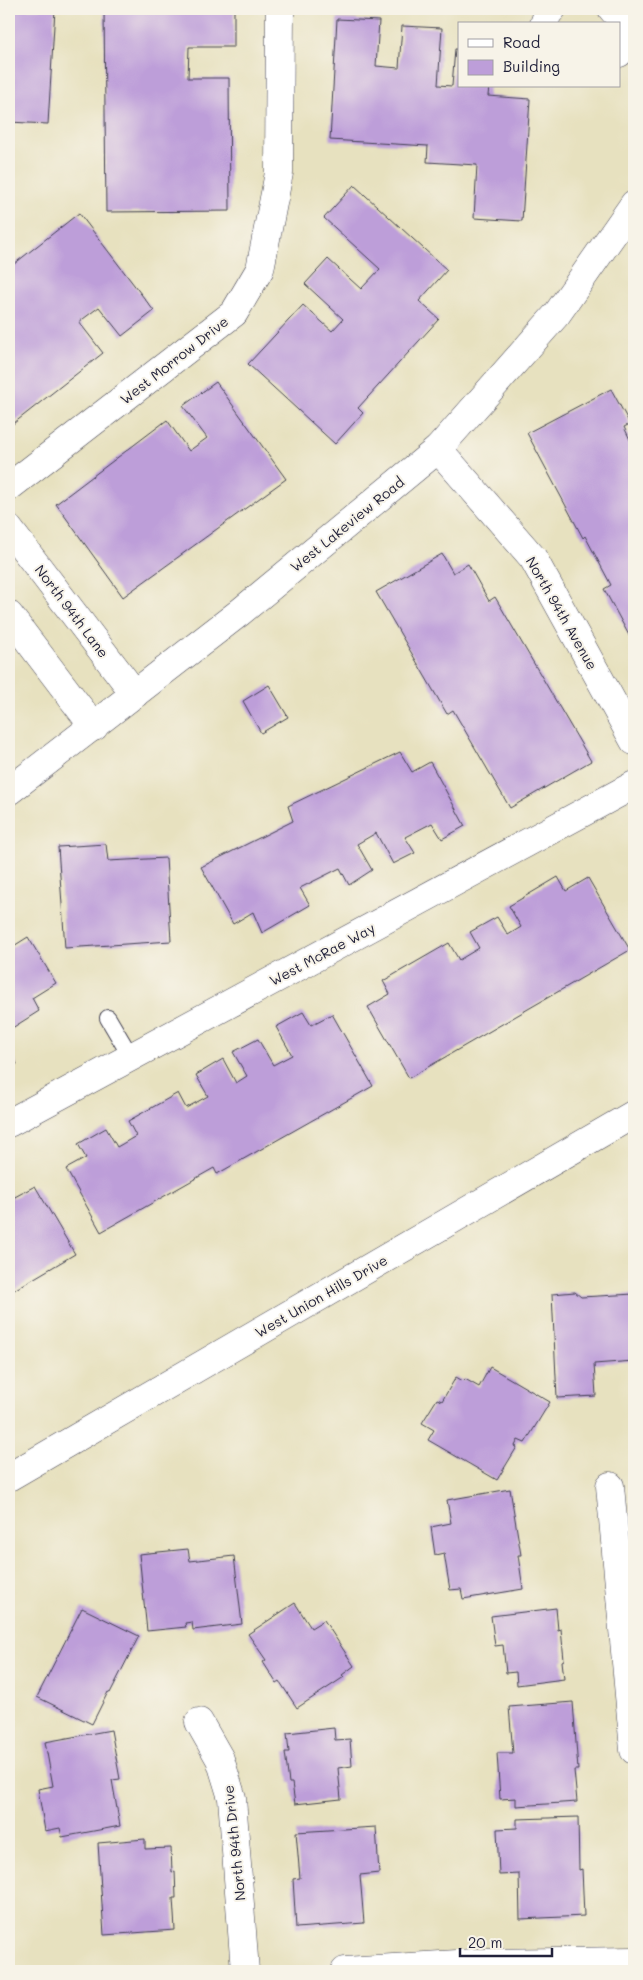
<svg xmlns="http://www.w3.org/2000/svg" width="643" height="1980" viewBox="0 0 643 1980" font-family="Mali,sans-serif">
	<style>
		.building { fill: #bd9ed9 }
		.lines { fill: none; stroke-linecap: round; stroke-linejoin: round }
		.lane-casing { stroke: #403f4f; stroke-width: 18 }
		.street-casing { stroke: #403f4f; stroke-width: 29 }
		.secondary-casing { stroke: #403f4f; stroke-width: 29 }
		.lane { stroke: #fff; stroke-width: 16 }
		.street { stroke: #fff; stroke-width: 28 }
		.secondary { stroke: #fff; stroke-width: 28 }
		.labels { text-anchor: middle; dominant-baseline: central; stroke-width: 4; stroke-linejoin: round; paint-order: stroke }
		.street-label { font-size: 14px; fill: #22223b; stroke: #f7f3e8 }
	</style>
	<rect width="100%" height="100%" fill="#f7f3e8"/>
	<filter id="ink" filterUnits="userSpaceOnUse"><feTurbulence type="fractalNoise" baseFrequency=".02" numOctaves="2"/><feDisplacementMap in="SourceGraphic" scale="10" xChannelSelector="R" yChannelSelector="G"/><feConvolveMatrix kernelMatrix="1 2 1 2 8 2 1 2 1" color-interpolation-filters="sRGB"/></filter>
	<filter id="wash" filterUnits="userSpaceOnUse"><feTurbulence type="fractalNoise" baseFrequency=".0096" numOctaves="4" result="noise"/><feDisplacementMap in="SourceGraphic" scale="20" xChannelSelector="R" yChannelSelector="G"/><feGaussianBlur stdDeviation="1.12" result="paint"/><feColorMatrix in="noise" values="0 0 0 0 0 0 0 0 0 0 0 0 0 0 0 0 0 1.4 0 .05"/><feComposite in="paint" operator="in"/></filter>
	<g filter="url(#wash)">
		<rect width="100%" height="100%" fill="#e7e1bf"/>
		<g id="blocks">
			<g class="building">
				<path d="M12 9H55L48 124 9 122V29H10Z"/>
				<path d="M104 9H234V47H189L188 78H229L230 211 106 212Z"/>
				<path d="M337 19 379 21 376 66 399 68 402 26 442 28 438 85 452 86 455 49H459V86H489L488 96 530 99 522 221 474 218 477 165 427 162 428 146 330 140Z"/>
				<path d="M354 185 447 270 419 301 439 319 358 408 363 413 335 444 248 364 303 305 332 331 343 319 305 284 328 259 361 289 380 269 324 218Z"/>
				<path d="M79 213 154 311 122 336 99 307 79 322 103 353 9 427V268Z"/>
				<path d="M216 382 286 479 123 597 56 504 167 420 189 451 207 438 183 406Z"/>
				<path d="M611 389 630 424 624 427 634 448V638L631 639 604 589 611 585 585 536 583 538 527 433Z"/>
				<path d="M442 554 453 573 468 564 489 601 495 597 591 761 510 808 453 710 447 714 376 592Z"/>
				<path d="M269 685 288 717 261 733 243 701Z"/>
				<path d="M400 752 412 772 430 762 465 826 442 839 432 823 405 837 415 853 393 864 376 833 357 844 372 870 349 885 340 868 300 888 310 905 262 933 253 912 233 924 201 867 293 821 288 806Z"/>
				<path d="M106 844 108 861 166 858 171 941 65 948 58 847Z"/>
				<path d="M558 877 566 891 588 878 630 950 409 1078 368 1007 390 994 383 981 449 943 459 960 479 948 470 932 497 917 508 935 521 927 509 906Z"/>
				<path d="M28 937 56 983 32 998 39 1011 9 1030V949Z"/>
				<path d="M303 1012 311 1025 332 1014 373 1086 217 1174 214 1168 101 1232 66 1169 86 1158 78 1144 106 1128 117 1147 136 1136 128 1121 178 1093 186 1108 208 1096 196 1075 223 1059 236 1083 247 1076 233 1052 258 1039 273 1065 292 1055 276 1027Z"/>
				<path d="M9 1050 17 1064 9 1069Z"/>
				<path d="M35 1186 75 1254 9 1293V1190L13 1198Z"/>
				<path d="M575 1292 581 1297 634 1294V1361L594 1364 596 1396 557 1398 552 1294Z"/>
				<path d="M490 1367 550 1402 525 1443 518 1440 515 1446 517 1447 497 1480 428 1440 434 1430 422 1423 437 1399 442 1401 456 1377 463 1381 465 1379 479 1387Z"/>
				<path d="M510 1489 521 1555H518L523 1589 463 1599 461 1589 450 1590 444 1553 435 1555 431 1527 451 1523 447 1500Z"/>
				<path d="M188 1549 190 1561 234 1556 242 1624 193 1630 192 1622 185 1623 186 1627 147 1631 139 1554Z"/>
				<path d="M295 1603 311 1628 324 1620 354 1666 342 1675 344 1677 297 1708 280 1682 277 1684 263 1662 266 1660 248 1634Z"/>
				<path d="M82 1608 139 1636 110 1693 108 1692 92 1724 37 1697Z"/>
				<path d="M556 1608 558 1630 561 1629 564 1660 562 1661 564 1679 517 1685 516 1672 506 1673 503 1645 495 1646 491 1616Z"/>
				<path d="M573 1702 578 1770H574L577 1802 516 1806V1798L500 1799 497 1753H513L509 1707Z"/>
				<path d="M334 1728 335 1740 350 1739 352 1766 338 1768 341 1799 295 1804 292 1783H289L285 1752H289L287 1733Z"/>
				<path d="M111 1730 120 1779 112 1780 120 1826 62 1837 60 1828 45 1831 38 1789 53 1786 45 1742Z"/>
				<path d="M578 1817 579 1870 582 1869 584 1916 520 1919 519 1874 499 1875 497 1829 517 1828V1819Z"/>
				<path d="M376 1827 379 1873 360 1875 364 1923 296 1928 293 1879 300 1878 296 1832Z"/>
				<path d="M145 1839V1849L171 1848 172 1872 175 1871 176 1898H173L175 1930 104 1935 98 1843Z"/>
			</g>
		</g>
	</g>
	<g filter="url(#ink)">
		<use href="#blocks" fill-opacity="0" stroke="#403f4f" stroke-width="1"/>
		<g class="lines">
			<defs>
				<path id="lane" d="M108 1018 131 1057"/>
				<g id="street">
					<path d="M612 9C624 21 626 38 619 53"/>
					<path d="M544 24 548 13 552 9"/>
					<path d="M438 449 533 558 634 741"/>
					<path d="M9 487 234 313 260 269 279 173 280 9"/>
					<path d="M9 529 135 694"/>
					<path d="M9 615 94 727"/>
					<path d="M9 1123 634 785"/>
					<path d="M610 1486 634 1750"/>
					<path d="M199 1722 220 1759 232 1798 245 1971"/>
					<path d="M345 1971 473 1963 634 1961"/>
				</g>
				<g id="secondary">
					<path d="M9 791 239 613 438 449 557 314 634 204"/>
					<path d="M9 1477 634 1114"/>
				</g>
			</defs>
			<use href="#lane" class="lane-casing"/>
			<use href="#street" class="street-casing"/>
			<use href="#secondary" class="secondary-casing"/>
			<use href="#lane" class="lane"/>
			<use href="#street" class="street"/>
			<use href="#secondary" class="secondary"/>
		</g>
	</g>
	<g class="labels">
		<g class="street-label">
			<text transform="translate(174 360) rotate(-38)">West Morrow Drive</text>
			<text transform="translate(347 524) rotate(-39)">West Lakeview Road</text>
			<text transform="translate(72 611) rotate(53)">North 94th Lane</text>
			<text transform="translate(562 613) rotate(60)">North 94th Avenue</text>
			<text transform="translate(322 954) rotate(-28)">West McRae Way</text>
			<text transform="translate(321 1296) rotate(-30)">West Union Hills Drive</text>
			<text transform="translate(234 1843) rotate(-96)">North 94th Drive</text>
		</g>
	</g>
	<rect width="643" height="1980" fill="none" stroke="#f7f3e8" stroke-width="30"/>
	<rect x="458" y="22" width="162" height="65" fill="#f7f3e8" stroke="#a29fa3"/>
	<rect x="468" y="39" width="25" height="8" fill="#ffffff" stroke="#a29fa3"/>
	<text x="503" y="48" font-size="15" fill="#22223b">Road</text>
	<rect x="468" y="60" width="25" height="15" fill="#bd9ed9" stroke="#a29fa3"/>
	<text x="503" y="72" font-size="15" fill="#22223b">Building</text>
	<path d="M460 1948v8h92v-8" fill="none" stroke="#22223b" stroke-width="2.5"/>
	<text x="468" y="1948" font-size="15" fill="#22223b" stroke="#f7f3e8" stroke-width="4" paint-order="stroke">20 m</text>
</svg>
